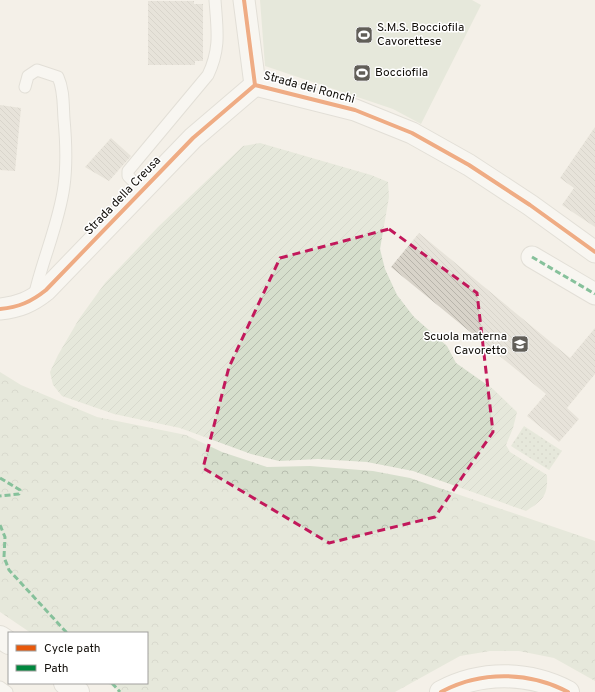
<svg xmlns="http://www.w3.org/2000/svg" width="595" height="692" viewBox="0 0 595 692" font-family="Overpass,sans-serif">
	<style>
		.grass { fill: url(#grass-dots) }
		.forest { fill: url(#forest-crowns) }
		.garden { fill: url(#garden-furrows) }
		.pitch { fill: #d6decc }
		.building { fill: url(#building-back-hatch) }
		.lines { fill: none; stroke-linecap: round; stroke-linejoin: round }
		.lane-casing { stroke: #cdcac4; stroke-width: 13 }
		.street-casing { stroke: #cdcac4; stroke-width: 23 }
		.secondary-casing { stroke: #cdcac4; stroke-width: 24 }
		.lane { stroke: #fdfdfc; stroke-width: 11 }
		.street { stroke: #fdfdfc; stroke-width: 21 }
		.secondary { stroke: #fdfdfc; stroke-width: 22 }
		.quiet { stroke: #00873e; stroke-width: 3; stroke-dasharray: 6 3; stroke-linecap: butt }
		.cycleway-casing { stroke: #fff; stroke-width: 6 }
		.cycleway { stroke: #e8590c; stroke-width: 4 }
		.marked { fill: none; stroke: #c2185b; stroke-width: 3; stroke-dasharray: 8 5; stroke-linejoin: round }
		.labels { text-anchor: middle; dominant-baseline: central; stroke-width: 3; stroke-linejoin: round; paint-order: stroke }
		.poi-label { font-size: 12px; fill: #120f0a; stroke: #fff; text-anchor: start }
		.street-label { font-size: 12px; fill: #120f0a; stroke: #fff }
	</style>
	<defs>
		<pattern id="grass-dots" width="8" height="8" patternUnits="userSpaceOnUse"><rect width="8" height="8" fill="#d6decc"/><path d="M2 2h.1M6 6h.1" fill="none" stroke="#b7bdae" stroke-width="1.8" stroke-linecap="round"/></pattern>
		<pattern id="forest-crowns" width="20" height="18" patternUnits="userSpaceOnUse"><rect width="20" height="18" fill="#d6decc"/><path d="M2 6a3 3 0 1 1 6 0M12 15a3 3 0 1 1 6 0" fill="none" stroke="#b7bdae"/></pattern>
		<pattern id="garden-furrows" width="10" height="10" patternUnits="userSpaceOnUse"><rect width="10" height="10" fill="#d6decc"/><path d="M-1 1l2-2M0 10L10 0M9 11l2-2" fill="none" stroke="#b7bdae"/></pattern>
		<pattern id="building-back-hatch" width="6" height="6" patternUnits="userSpaceOnUse"><rect width="6" height="6" fill="#d8d3c9"/><path d="M-1 5l2 2M0 0l6 6M5-1l2 2" fill="none" stroke="#b8b4ab"/></pattern>
	</defs>
	<rect width="100%" height="100%" fill="#f4f0e8"/>
	<path class="grass" d="M524 426 562 451 549 470 511 446Z"/>
	<path class="forest" d="M0 372 21 385 97 417 186 435 222 452 267 467 310 466 373 471 410 478 595 541V681L554 658 519 651H490L460 656 395 692H121L107 683H147V633H31L0 612Z"/>
	<path class="garden" d="M260 143 371 175 388 182 389 197 380 249 385 269 397 295 414 317 447 346 456 363 493 389 517 412 513 428 506 445 510 452 547 475C548 496 543 500 526 511L413 471 367 462 318 459 279 461 251 454 180 428 114 414 62 396 53 385 50 372 58 355 79 319 105 283 158 227 243 146Z"/>
	<path class="pitch" d="M260 0H472L481 5 421 124 393 109 265 66Z"/>
	<g class="building">
		<path d="M148 1H194V4H203V61H195V65H148Z"/>
		<path d="M0 105 21 108 15 171 0 170Z"/>
		<path d="M595 127V227L562 205 574 188 560 178Z"/>
		<path d="M111 138 131 156 109 181 85 167Z"/>
		<path d="M419 233 570 358 595 328V374L567 408 579 419 559 442 527 416 546 394 391 267Z"/>
	</g>
	<g class="lines">
		<defs>
			<g id="lane">
				<path d="M25 87 28 76 37 70 58 77C64 90 63 105 64 119 66 141 67 164 64 186 59 224 42 260 34 297"/>
				<path d="M142 190 128 176V171L208 75C221 48 217 29 215 0"/>
				<path d="M0 687 7 692"/>
			</g>
			<g id="street">
				<path d="M244 0 255 85 355 110 412 133 469 165 530 205 595 252"/>
				<path d="M532 257 595 294"/>
				<path d="M0 309C19 307 31 302 46 290L193 138 255 85"/>
			</g>
			<g id="secondary">
				<path d="M0 637 9 643"/>
				<path d="M65 683 78 692"/>
				<path d="M441 692C480 671 528 671 568 692"/>
			</g>
		</defs>
		<use href="#lane" class="lane-casing"/>
		<use href="#street" class="street-casing"/>
		<use href="#secondary" class="secondary-casing"/>
		<use href="#lane" class="lane"/>
		<use href="#street" class="street"/>
		<use href="#secondary" class="secondary"/>
		<g class="quiet">
			<path d="M532 257 595 294"/>
			<path d="M0 478 20 490 19 494 0 496"/>
			<path d="M0 525 5 537 4 557 9 570 67 633"/>
			<path d="M112 683 120 692"/>
		</g>
		<defs>
			<g id="cycleway">
				<path d="M244 0 255 85 355 110 412 133 469 165 530 205 595 252"/>
				<path d="M0 309C19 307 31 302 46 290L193 138 255 85"/>
				<path d="M441 692C480 671 528 671 568 692"/>
			</g>
		</defs>
		<use href="#cycleway" class="cycleway-casing"/>
		<use href="#cycleway" class="cycleway"/>
	</g>
	<path d="M0 0H595V692H0ZM389 229 477 293 493 432 435 517 329 543 203 468 229 367 280 258Z" fill="#f4f0e8" fill-opacity=".55" fill-rule="evenodd"/>
	<path class="marked" d="M389 229 477 293 493 432 435 517 329 543 203 468 229 367 280 258Z"/>
	<defs>
		<symbol id="stadium-square" viewBox="-11 -11 22 22"><rect x="-9" y="-9" width="18" height="18" rx="4" fill="#615e58" stroke="#fff"/><path d="M0-5a6.5 5 0 1 0 0 10a6.5 5 0 1 0 0-10ZM-3.5-1.8h7v3.6h-7Z" fill="#fff"/></symbol>
		<symbol id="school-square" viewBox="-11 -11 22 22"><rect x="-9" y="-9" width="18" height="18" rx="4" fill="#615e58" stroke="#fff"/><path d="M0-5L7-2L0 1L-7-2ZM-4 1L0 2.5L4 1V4Q0 6-4 4Z" fill="#fff"/></symbol>
	</defs>
	<g fill-rule="evenodd">
		<use href="#stadium-square" x="354" y="25" width="20" height="20"/>
		<use href="#stadium-square" x="352" y="63" width="20" height="20"/>
		<use href="#school-square" x="510" y="334" width="20" height="20"/>
	</g>
	<g class="labels">
		<g class="poi-label">
			<text x="377" y="28">S.M.S. Bocciofila<tspan x="377" dy="14">Cavorettese</tspan></text>
			<text x="375" y="73">Bocciofila</text>
			<text x="507" y="337" text-anchor="end">Scuola materna<tspan x="507" dy="14">Cavoretto</tspan></text>
		</g>
		<g class="street-label">
			<text transform="translate(309 88) rotate(15)">Strada dei Ronchi</text>
			<text transform="translate(123 196) rotate(-46)">Strada della Creusa</text>
		</g>
	</g>
	<rect x="8" y="632" width="140" height="52" fill="#ffffff" stroke="#a09f9d"/>
	<rect x="16" y="645" width="20" height="6" fill="#e8590c" stroke="#a09f9d"/>
	<text x="44" y="652" font-size="12" fill="#120f0a">Cycle path</text>
	<rect x="16" y="665" width="20" height="6" fill="#00873e" stroke="#a09f9d"/>
	<text x="44" y="672" font-size="12" fill="#120f0a">Path</text>
</svg>
